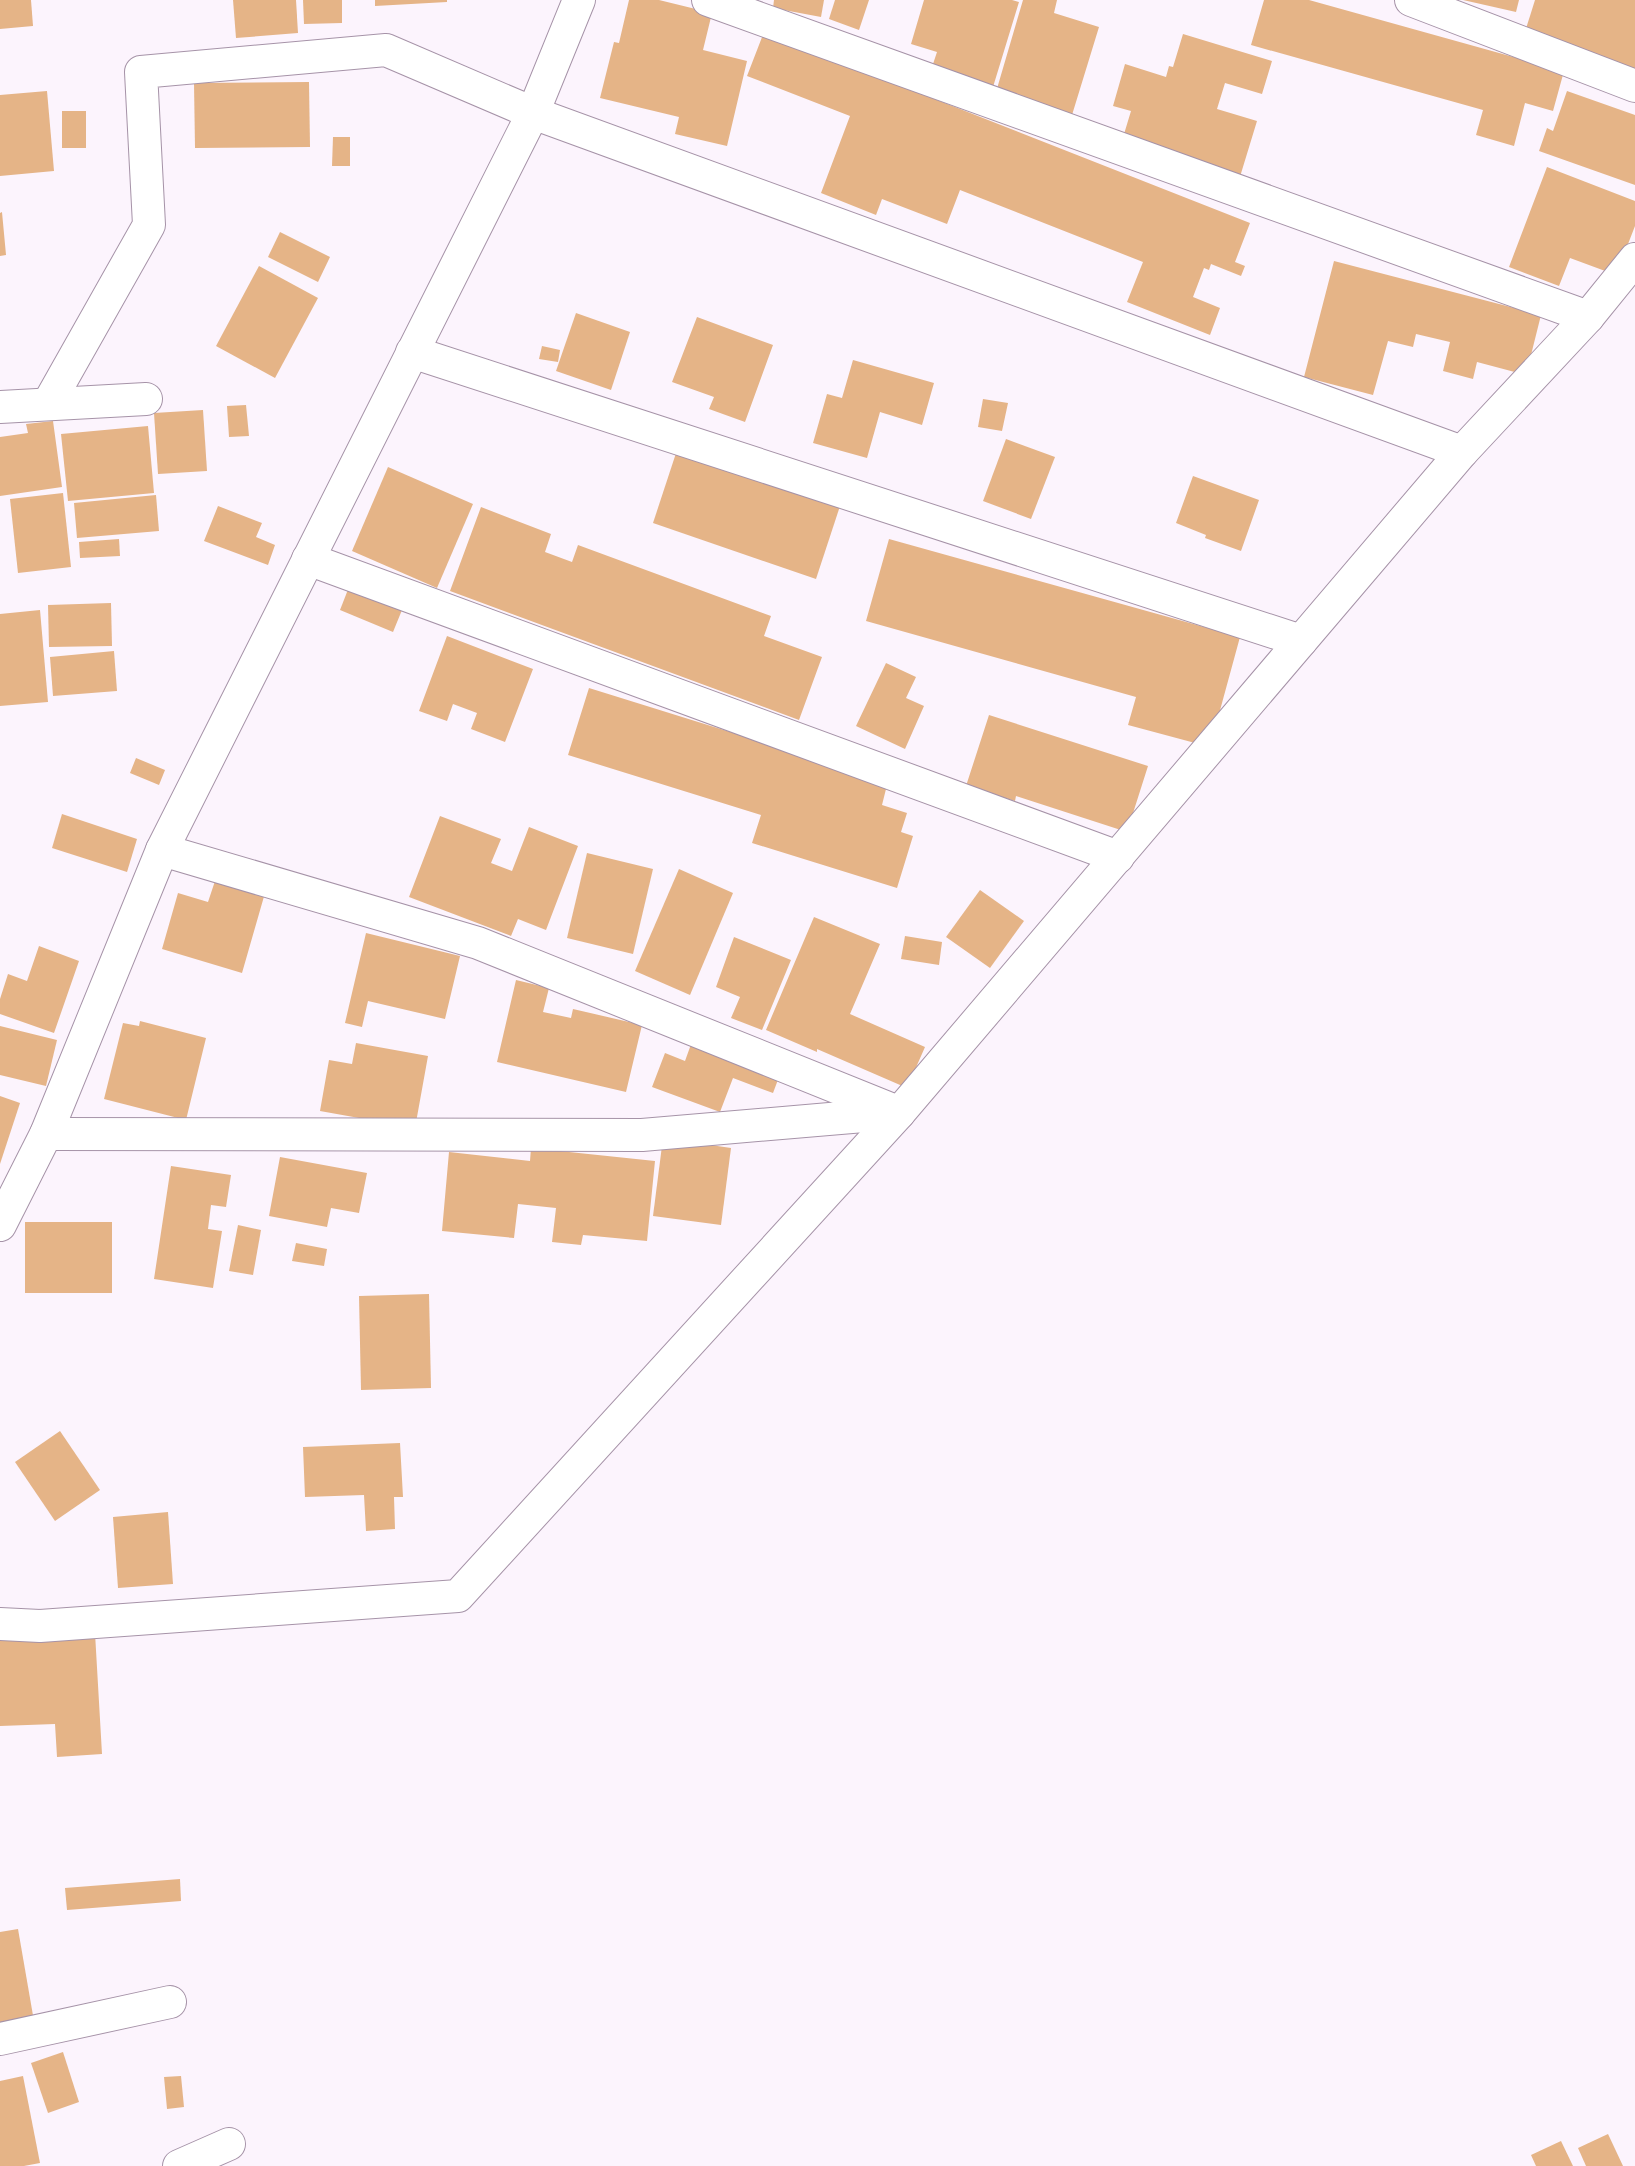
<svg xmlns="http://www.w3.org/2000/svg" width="1635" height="2166" viewBox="0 0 1635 2166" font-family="'Golos Text',sans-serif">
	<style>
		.building { fill: #e5b487 }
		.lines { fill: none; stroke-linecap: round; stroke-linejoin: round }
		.street-casing { stroke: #a693a8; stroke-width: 34 }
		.street { stroke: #fff; stroke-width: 32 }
	</style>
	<rect width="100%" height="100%" fill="#fcf4fd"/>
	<g class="building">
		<path d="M0 0H31L33 26 0 29Z"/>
		<path d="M233 0H296L298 33 236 38Z"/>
		<path d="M303 0H342V23L304 24Z"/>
		<path d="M375 0H447V2L375 6Z"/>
		<path d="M629 0H659L712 13 703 50 747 61 727 146 675 134 679 117 600 98 614 42 619 43Z"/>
		<path d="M774 0H824L821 17 773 8Z"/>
		<path d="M835 0H869L859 30 829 19Z"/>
		<path d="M924 0H1012L1019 2 993 87 932 67 937 52 911 44Z"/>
		<path d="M1023 0H1057L1054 13 1099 27 1072 115 996 92Z"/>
		<path d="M1264 0H1309L1564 71 1553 111 1525 103 1514 146 1476 135 1483 110 1251 45Z"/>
		<path d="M1463 0H1519L1516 12Z"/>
		<path d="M1535 0H1635V79L1524 35Z"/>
		<path d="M764 32 1250 223 1235 262 1245 266 1241 276 1211 264 1209 270 1204 268 1193 297 1220 308 1210 335 1127 302 1143 262 960 190 947 224 882 199 876 215 821 193 850 116 747 76Z"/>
		<path d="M1183 34 1272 61 1262 94 1225 83 1217 109 1257 121 1239 180 1121 144 1131 111 1113 106 1125 64 1166 77 1169 66 1173 67Z"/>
		<path d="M309 82 310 147 195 148 194 83Z"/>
		<path d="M47 91 54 171 0 176V95Z"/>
		<path d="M1567 91 1635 115V185L1539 151 1547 128 1553 131Z"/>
		<rect x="62" y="111" width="24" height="37"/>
		<path d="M333 137H350V166H332Z"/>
		<path d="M1547 167 1635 201V226L1616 275 1570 258 1559 286 1509 267Z"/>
		<path d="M2 212 6 255 0 256V213Z"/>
		<path d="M280 232 330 257 318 282 268 257Z"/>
		<path d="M1334 261 1541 315 1526 375 1477 362 1473 379 1443 371 1450 342 1416 334 1413 347 1388 341 1373 395 1304 377Z"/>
		<path d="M259 266 318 298 275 378 216 346Z"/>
		<path d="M576 313 630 332 611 390 556 371Z"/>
		<path d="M697 317 773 345 745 422 709 409 714 397 672 382Z"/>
		<path d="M542 346 560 350 558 362 539 359Z"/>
		<path d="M853 360 934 383 922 425 880 412 867 458 813 443 827 394 842 398Z"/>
		<path d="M983 399 1008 403 1002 431 978 427Z"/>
		<path d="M246 405 249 436 229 437 227 406Z"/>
		<path d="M203 410 207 471 158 474 154 413Z"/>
		<path d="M53 421 62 487 0 496V437L28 433 26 424Z"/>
		<path d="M148 426 154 493 68 501 61 434Z"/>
		<path d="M1006 439 1055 457 1031 519 983 501Z"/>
		<path d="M679 444 842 500 816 579 653 523Z"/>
		<path d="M388 467 473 504 437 588 352 551Z"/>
		<path d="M1193 476 1259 500 1241 551 1205 538 1206 535 1176 523Z"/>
		<path d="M63 493 71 567 18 573 10 499Z"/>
		<path d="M156 495 159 531 77 538 74 503Z"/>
		<path d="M218 506 262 523 256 537 275 545 268 565 204 541Z"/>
		<path d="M481 507 551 534 545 552 572 562 578 545 771 616 764 636 822 657 799 720 450 591Z"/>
		<path d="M119 539 120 556 80 558 79 542Z"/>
		<path d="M889 539 1240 637 1210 747 1128 725 1136 697 866 621Z"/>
		<path d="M349 587 402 610 393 632 340 610Z"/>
		<path d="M111 603 112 646 49 647 48 605Z"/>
		<path d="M40 610 48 702 0 706V614Z"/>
		<path d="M447 636 533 669 505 742 471 729 477 713 453 704 447 721 419 711Z"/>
		<path d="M114 651 117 691 53 696 50 657Z"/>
		<path d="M886 663 916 677 906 698 924 706 905 749 856 726Z"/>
		<path d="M589 688 888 781 882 805 907 813 901 832 913 836 897 888 752 843 761 815 568 755Z"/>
		<path d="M989 715 1148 766 1127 832 1016 796 1015 801 966 786Z"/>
		<path d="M136 758 165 770 159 785 130 773Z"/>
		<path d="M62 814 137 839 127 872 52 848Z"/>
		<path d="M440 816 501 839 491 863 512 871 529 827 578 846 546 930 518 919 511 936 409 897Z"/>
		<path d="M587 853 653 869 633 954 567 938Z"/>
		<path d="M679 869 733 893 690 995 635 971Z"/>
		<path d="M216 878 265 893 242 973 162 949 178 893 208 902Z"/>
		<path d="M980 890 1024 921 990 968 946 937Z"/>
		<path d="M814 917 880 944 850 1014 925 1047 907 1088 817 1049V1052L766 1030Z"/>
		<path d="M366 933 460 956 445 1019 368 1001 362 1027 345 1023Z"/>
		<path d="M905 936 942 942 939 965 901 959Z"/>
		<path d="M734 937 791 960 762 1030 731 1018 740 997 716 987Z"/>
		<path d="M39 946 79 961 54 1033 0 1014V999L8 974 27 981Z"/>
		<path d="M516 980 549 988 543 1012 571 1018 573 1009 642 1025 626 1092 497 1062Z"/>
		<path d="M140 1021 206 1038 186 1120 104 1099 123 1023 139 1026Z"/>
		<path d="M0 1026 57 1040 46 1086 0 1075Z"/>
		<path d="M694 1036 782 1069 773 1093 733 1078 720 1112 652 1087 665 1053 685 1061Z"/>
		<path d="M356 1043 428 1056 415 1128 320 1111 329 1060 352 1064Z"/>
		<path d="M0 1096 20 1103 0 1164Z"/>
		<path d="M663 1138 731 1148 721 1225 653 1216Z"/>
		<path d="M531 1148 655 1161 647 1241 583 1235 581 1245 552 1242 556 1208 518 1204 514 1238 442 1231 449 1152 530 1161Z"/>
		<path d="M280 1157 367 1173 359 1213 331 1208 327 1227 269 1216Z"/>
		<path d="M171 1166 231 1175 226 1207 211 1205 208 1229 222 1231 213 1288 154 1279Z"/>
		<rect x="25" y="1222" width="87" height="71"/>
		<path d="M238 1225 261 1230 253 1275 229 1271Z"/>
		<path d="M296 1243 327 1249 324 1266 292 1261Z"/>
		<path d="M429 1294 431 1388 361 1390 359 1296Z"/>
		<path d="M60 1431 100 1490 55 1521 15 1462Z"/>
		<path d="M400 1443 403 1497H394L395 1529 366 1531 364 1495 305 1497 303 1447Z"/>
		<path d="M168 1512 173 1584 118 1588 113 1517Z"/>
		<path d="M95 1633 102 1754 57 1757 55 1724 0 1726V1638Z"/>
		<path d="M180 1879 181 1901 67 1910 65 1888Z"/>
		<path d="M18 1929 35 2027 0 2033V1932Z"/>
		<path d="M63 2052 79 2102 48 2113 31 2063Z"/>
		<path d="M23 2076 40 2163 24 2166H0V2081Z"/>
		<path d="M181 2076 184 2107 167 2109 164 2077Z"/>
		<path d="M1608 2134 1623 2166H1586L1578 2148Z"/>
		<path d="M1561 2141 1573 2166H1536L1531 2155Z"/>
	</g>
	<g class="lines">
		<defs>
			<g id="street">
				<path d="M708 0 1588 317"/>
				<path d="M1411 0 1635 86"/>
				<path d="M412 352 1301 641"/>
				<path d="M48 404 149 225 141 72 386 50 533 113 1462 452"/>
				<path d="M0 407 146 399"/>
				<path d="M308 559 1118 857"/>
				<path d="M162 850 478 943 893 1110"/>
				<path d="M46 1134 642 1135 899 1113"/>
				<path d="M0 1225 46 1134 162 850 533 113 579 0"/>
				<path d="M0 1624 40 1626 458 1596 899 1113 1462 452 1588 317 1635 259"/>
				<path d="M0 2039 170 2002"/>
				<path d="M179 2166 229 2144"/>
			</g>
		</defs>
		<use href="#street" class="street-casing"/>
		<use href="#street" class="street"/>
	</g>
</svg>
